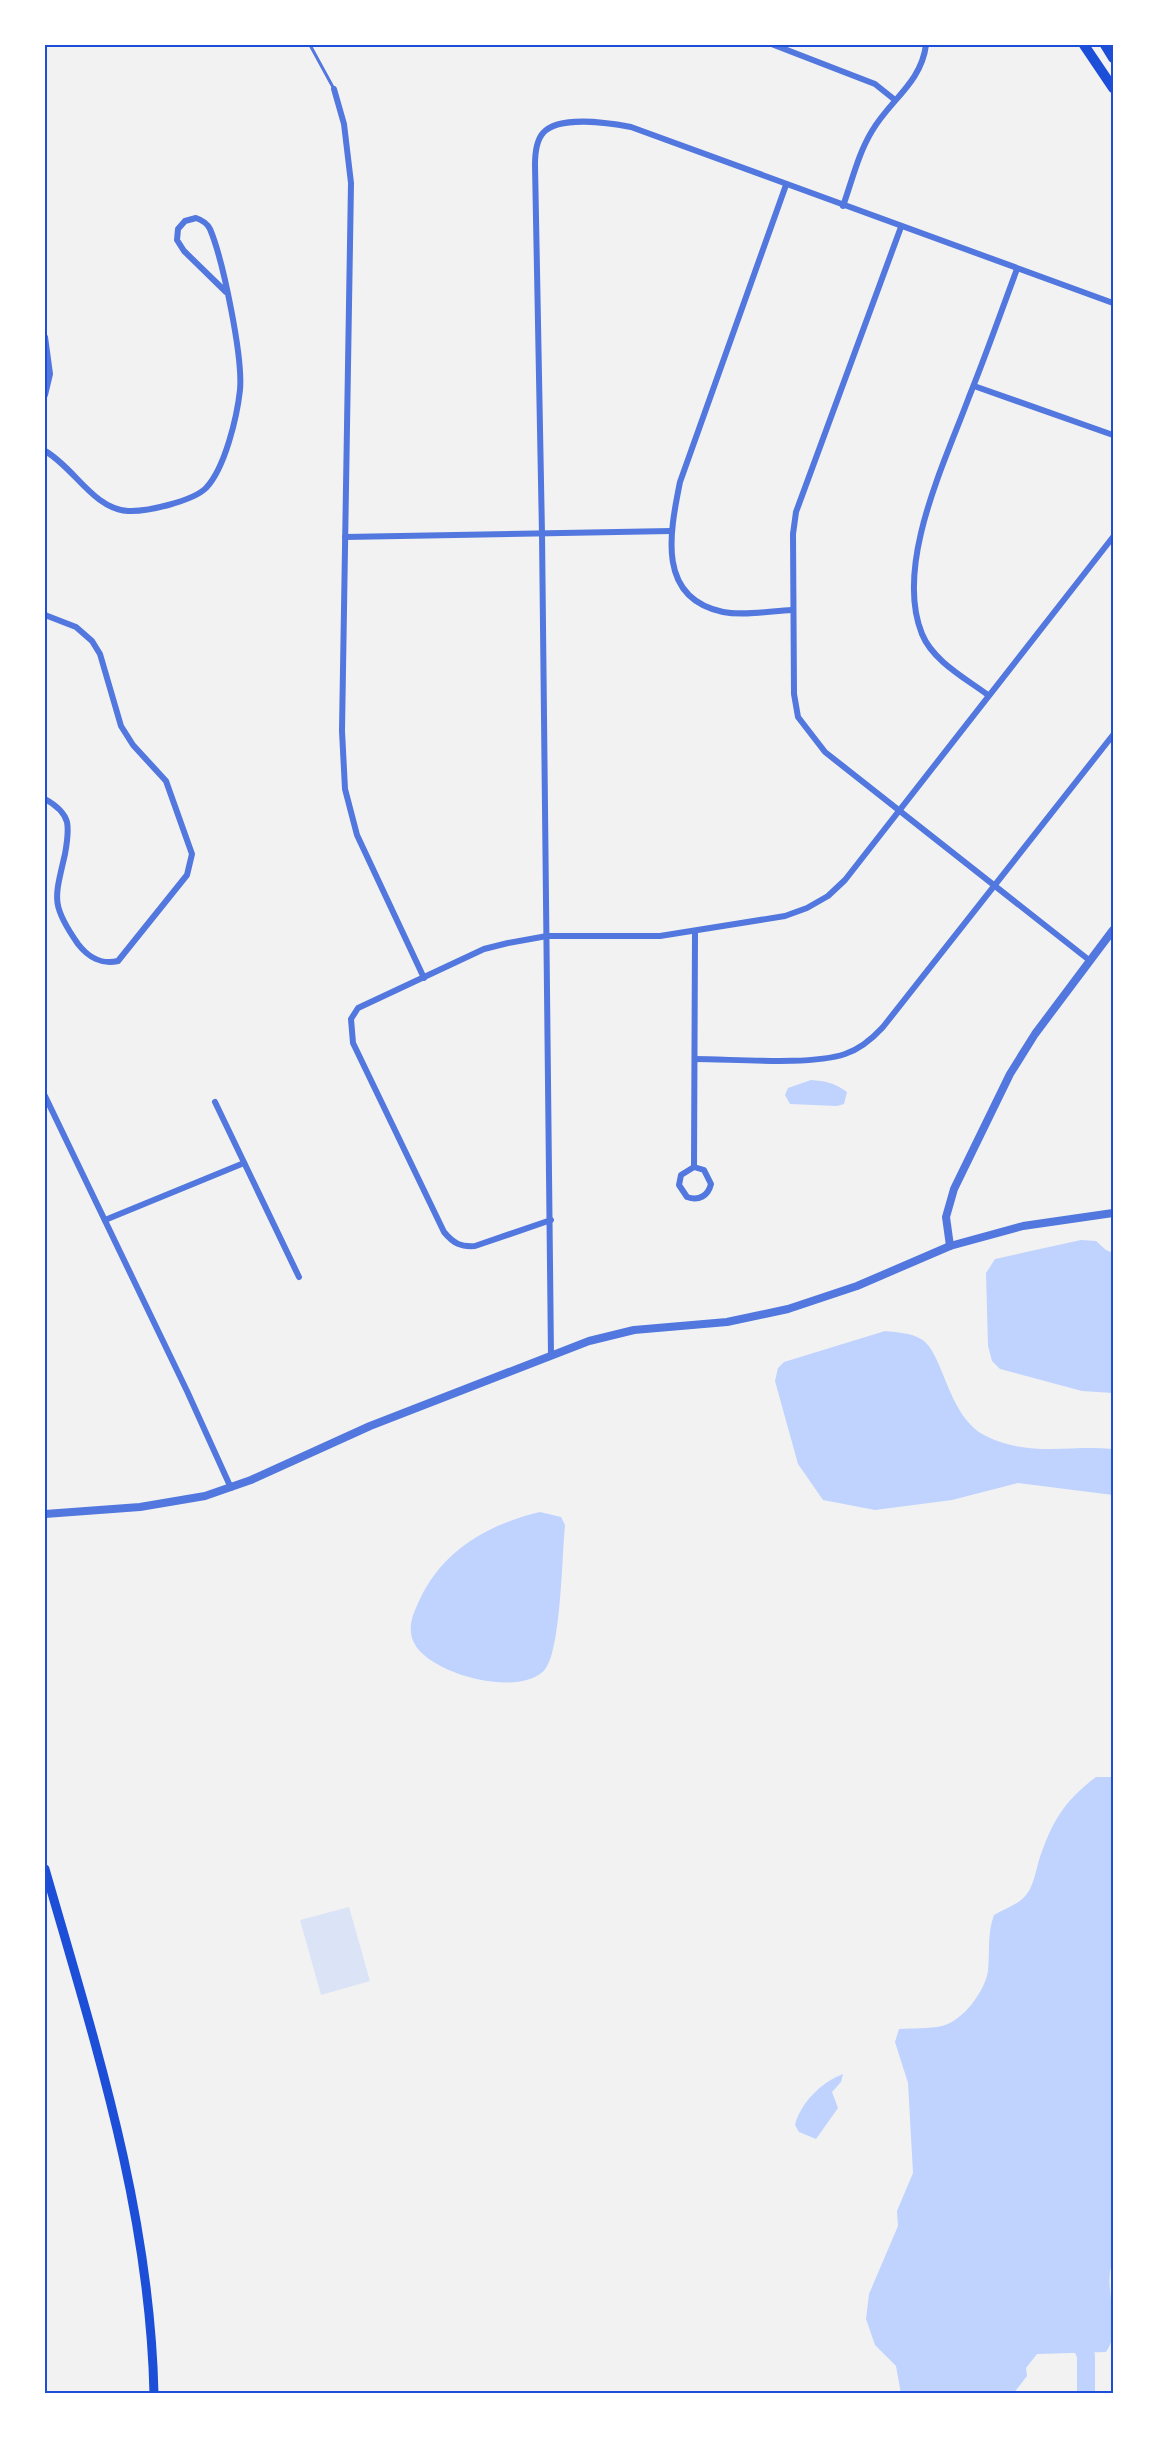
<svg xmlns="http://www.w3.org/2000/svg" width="1158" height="2439" viewBox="0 0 1158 2439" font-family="'Open Sans',sans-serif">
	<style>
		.green { fill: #dbe4f7 }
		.water { fill: #bfd3fe }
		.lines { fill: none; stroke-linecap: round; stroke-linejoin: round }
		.river { stroke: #bfd3fe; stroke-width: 18 }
		.service { stroke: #5277de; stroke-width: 3 }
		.minor { stroke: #5277de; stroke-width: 6 }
		.tertiary { stroke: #5277de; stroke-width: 8 }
		.primary { stroke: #1d4ed8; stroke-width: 9 }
		.motorway { stroke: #1d4ed8; stroke-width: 10 }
		.neatline { fill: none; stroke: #1d4ed8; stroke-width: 2 }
	</style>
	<rect width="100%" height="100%" fill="#f2f2f2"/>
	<path class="green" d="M349 1907 370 1981 321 1995 300 1920Z"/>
	<g class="water">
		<path d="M811 1080C825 1081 835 1083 847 1092L844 1104 837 1106 790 1104 785 1095 788 1088Z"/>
		<path d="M1081 1240 1096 1241 1106 1250 1113 1253V1393L1082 1391 1000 1369 992 1361 988 1346 986 1273 995 1259Z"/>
		<path d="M885 1331C896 1332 911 1333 921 1339 944 1352 947 1417 986 1436 1027 1457 1070 1445 1113 1449V1495L1018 1483 952 1500 875 1510 823 1500 798 1464 775 1381 778 1368 784 1362Z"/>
		<path d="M540 1512 561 1517 565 1525C562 1555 561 1647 546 1668 524 1700 422 1674 412 1638 408 1624 414 1612 420 1599 443 1550 489 1524 540 1512Z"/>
		<path d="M1096 1777H1113V2261C1101 2289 1125 2324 1106 2352L1037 2354 1026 2368 1027 2376 1013 2394H901L896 2366 875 2345 866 2319 869 2294 898 2226 897 2211 913 2173 908 2083 895 2042 899 2029C913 2028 929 2029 942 2026 963 2021 985 1991 988 1971 990 1951 987 1934 994 1915 1005 1908 1018 1905 1026 1895 1033 1887 1036 1871 1039 1860 1052 1822 1063 1802 1096 1777Z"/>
		<path d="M843 2074 841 2082 832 2092 838 2108 816 2139 799 2132 795 2125C801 2102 822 2082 843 2074Z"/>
	</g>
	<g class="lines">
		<path class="river" d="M1077 2332 1086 2356V2394"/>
		<path class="service" d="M310 45 334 89"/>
		<g class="minor">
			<path d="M774 45 875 84 895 100"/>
			<path d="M334 89 344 124 351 183 342 731 345 789 357 835 424 978"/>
			<path d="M786 185 680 482C670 532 656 598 723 612 744 616 771 611 792 610"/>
			<path d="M843 206C852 181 858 154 872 131 890 100 921 83 926 45"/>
			<path d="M901 227 796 512 793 534 794 694 798 717 825 752 1089 960"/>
			<path d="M45 337 50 374 45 395"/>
			<path d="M974 386 1113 435"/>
			<path d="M45 451C74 467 93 509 128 511 147 512 193 501 206 488 225 468 237 417 240 390 243 357 223 260 210 229 207 223 202 220 196 218L185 221 178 229 177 240 184 251 226 292"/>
			<path d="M345 537 671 531"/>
			<path d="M45 615 76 627 92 641 100 654 121 726 133 745 166 781 192 854 187 875 118 961C102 965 88 957 78 944 50 904 55 898 65 854 67 843 69 832 67 822 64 811 54 804 45 799"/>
			<path d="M988 695C965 678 933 661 922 634 894 565 945 462 969 397 986 355 1001 312 1017 269"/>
			<path d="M695 1059C734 1059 810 1066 845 1054 860 1049 872 1039 883 1027L1113 735"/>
			<path d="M45 1096 187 1391 231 1488"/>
			<path d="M215 1102 299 1277"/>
			<path d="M694 1167 681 1175 679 1185 687 1197C699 1201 708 1196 711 1184L704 1170 694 1167 695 932"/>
			<path d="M105 1220 244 1163"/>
			<path d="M551 1220 475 1246C461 1247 454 1244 444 1232L353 1043 351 1019 358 1008 484 949 508 943 547 936H660L785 916 807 908 828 896 845 880 1113 537"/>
			<path d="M551 1356 542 534 535 165C535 155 536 141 543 133 559 115 610 123 631 127L1113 303"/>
		</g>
		<g class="tertiary">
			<path d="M950 1246 946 1217 954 1189 1010 1074 1035 1034 1113 930"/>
			<path d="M45 1514 140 1507 205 1496 251 1480 370 1426 589 1341 634 1330 727 1322 788 1309 857 1286 950 1246 1023 1226 1113 1213"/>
		</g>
		<path class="primary" d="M45 1869C95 2043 150 2211 154 2394"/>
		<g class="motorway">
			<path d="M1084 45 1113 88"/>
			<path d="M1105 45 1113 58"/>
		</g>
	</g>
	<rect width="1158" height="2439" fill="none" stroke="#ffffff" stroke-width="93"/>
	<rect x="46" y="46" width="1066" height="2346" class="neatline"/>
</svg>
